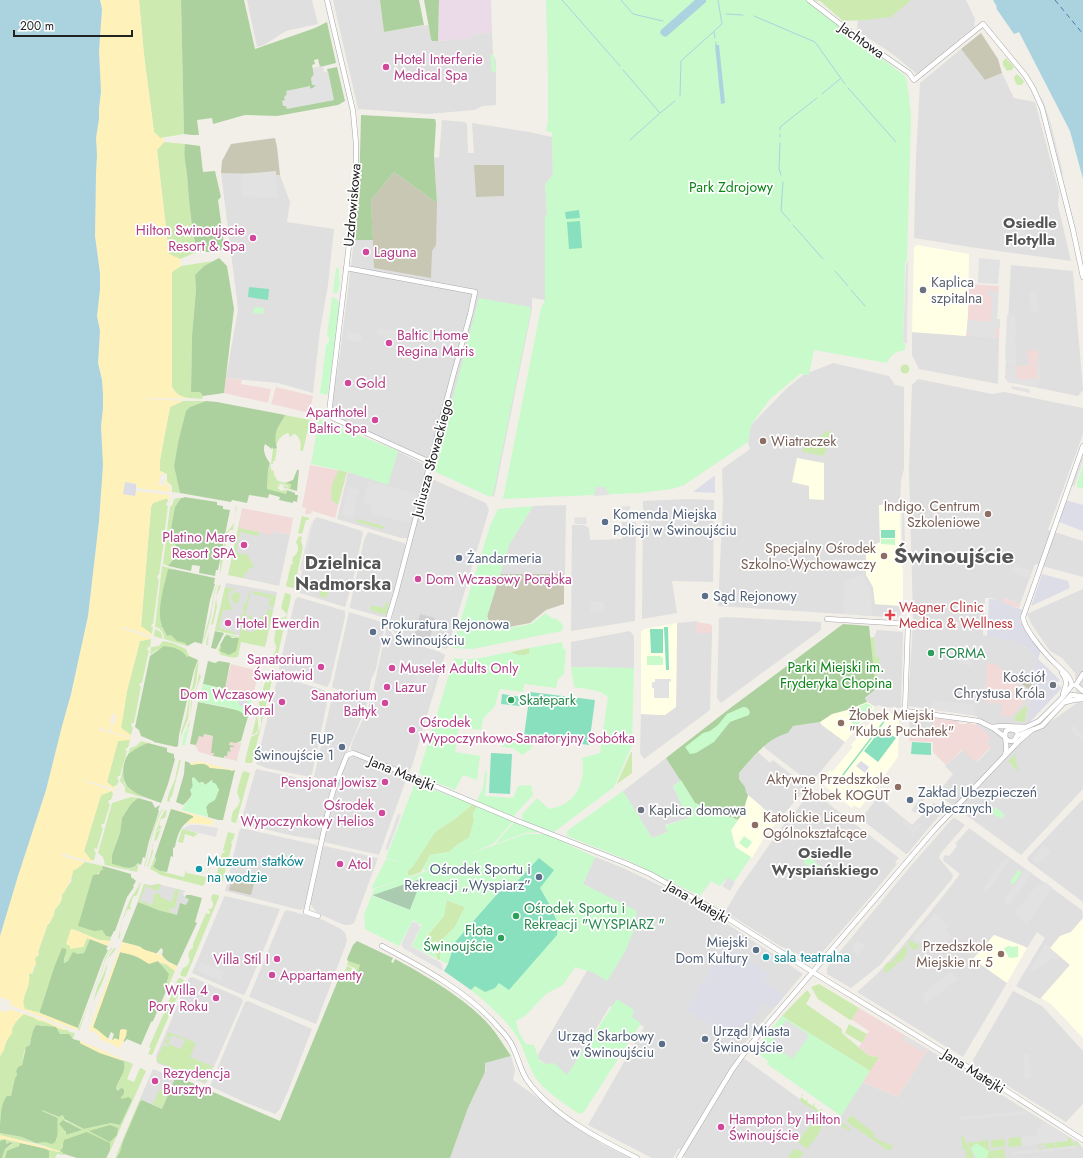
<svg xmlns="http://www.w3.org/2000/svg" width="1083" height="1158" viewBox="0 0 1083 1158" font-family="Jost,sans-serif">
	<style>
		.residential { fill: #e0dfdf }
		.commercial { fill: #f2dad9 }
		.industrial { fill: #ebdbe8 }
		.education { fill: #ffffe5 }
		.religious { fill: #d0d0d0 }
		.construction { fill: #c7c7b4 }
		.grass { fill: #cdebb0; fill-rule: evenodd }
		.forest { fill: #add19e }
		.sand { fill: #fff1ba }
		.cemetery { fill: #aacbaf }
		.park { fill: #c8facc; fill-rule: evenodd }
		.pitch { fill: #88e0be }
		.parking { fill: #e2e2e2 }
		.plaza { fill: #dddde8 }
		.water { fill: #aad3df }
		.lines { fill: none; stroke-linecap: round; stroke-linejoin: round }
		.stream { stroke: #aad3df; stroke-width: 1 }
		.ferry { stroke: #4a7aab; stroke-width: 1; stroke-dasharray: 5 4; stroke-linecap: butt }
		.tertiary-casing { stroke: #a9a9a9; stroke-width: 5.5 }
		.tertiary { stroke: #fff; stroke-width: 4.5 }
		.hotel-dot { fill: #d1479c; stroke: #fff; stroke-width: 1.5 }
		.worship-dot { fill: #6b7280; stroke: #fff; stroke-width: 1.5 }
		.education-dot { fill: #8d6e63; stroke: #fff; stroke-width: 1.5 }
		.service-dot { fill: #5c6f8a; stroke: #fff; stroke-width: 1.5 }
		.health-dot { fill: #e0444e; stroke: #fff; stroke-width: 1.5 }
		.leisure-dot { fill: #2e9e5b; stroke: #fff; stroke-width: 1.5 }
		.culture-dot { fill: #0f9aa8; stroke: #fff; stroke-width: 1.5 }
		.labels { text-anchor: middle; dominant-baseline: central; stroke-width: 3.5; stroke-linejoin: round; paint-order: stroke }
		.street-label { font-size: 14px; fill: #222; stroke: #fff }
		.hotel-label { font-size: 14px; fill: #b23c85; stroke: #fff; text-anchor: start }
		.park-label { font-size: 14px; fill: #0c8416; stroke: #fff }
		.worship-label { font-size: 14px; fill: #5b616d; stroke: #fff; text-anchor: start }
		.education-label { font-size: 14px; fill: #785e54; stroke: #fff; text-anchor: end }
		.service-label { font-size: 14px; fill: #4e5e75; stroke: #fff; text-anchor: start }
		.health-label { font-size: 14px; fill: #be3a42; stroke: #fff; text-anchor: start }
		.leisure-label { font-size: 14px; fill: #27864d; stroke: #fff; text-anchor: start }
		.culture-label { font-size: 14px; fill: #0d838f; stroke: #fff; text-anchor: start }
		.neighbourhood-label { font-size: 15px; font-weight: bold; fill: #555; stroke: #fff }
		.district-label { font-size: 18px; font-weight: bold; fill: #555; stroke: #fff }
		.town-label { font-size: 22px; font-weight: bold; fill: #555; stroke: #fff }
	</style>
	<rect width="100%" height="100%" fill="#f2efe9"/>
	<g class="residential">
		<path d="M247 0H312L318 24 286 31 264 45 257 47Z"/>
		<path d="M333 0H380L384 32 428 25 432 41H438L471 38V35L492 32 493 55 496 61V105L483 106 474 110 428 114 358 109Z"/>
		<path d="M861 0H966L975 19 974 27 917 74 890 52 857 31 859 2Z"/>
		<path d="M961 49 985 80 1002 73 1014 98 1035 102 1059 192 1058 205 1071 261 970 247 914 238 916 156 920 83Z"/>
		<path d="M442 120 465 122 467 125 468 153H474L472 123 529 132 552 137 553 175 545 184 547 214 545 216V300L532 298V309L494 497 431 468 433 459 430 457 426 458 332 415 330 412 340 354 354 240H372L437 203 434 157 439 158Z"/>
		<path d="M221 173 280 175 290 202 287 222 334 229 328 285 320 330 313 393 278 383 226 378 238 309Z"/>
		<path d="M1011 265 1073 271 1083 390 1078 396 1008 382 1005 378Z"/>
		<path d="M912 332 999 338 998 384 919 369 912 355Z"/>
		<path d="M833 363 889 376 895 385 904 387V469L901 481 900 503 879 505 880 542 866 575 873 587 875 604 903 606V618L718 606 723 501 722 469 750 449 748 442 751 425 786 389 803 375Z"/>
		<path d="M918 379 992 394 1004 392 1083 408V434L1048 530 1083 541V577L1035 564 1020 604 1005 598 1002 603 992 598H985L983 635 1013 640 1024 646 1036 657 1029 724 1046 725 1077 703 1075 673 1062 658 1050 651 1032 625 1027 614 1083 589V789L1021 855 937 794 953 774 945 766 963 750 977 762 991 748 986 742 990 738 976 725 977 716 908 706 913 620 909 469 912 385Z"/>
		<path d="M398 451 427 466V469L408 538H401L337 519 348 472 387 484Z"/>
		<path d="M432 479 486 503 489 510 448 647 446 649 398 635 395 633 390 624 427 482Z"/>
		<path d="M688 499 714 500 713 582 672 581 677 613 642 619 643 501Z"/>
		<path d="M566 505 565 574H500L509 545 533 506Z"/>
		<path d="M317 517 362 531 363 533 352 584 345 607 300 593 298 590 313 521Z"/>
		<path d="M622 522H636L635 621 571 631 572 525H584L589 528 590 540 622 539Z"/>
		<path d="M239 528 272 534 273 531 290 535 279 586 228 575Z"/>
		<path d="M368 532 404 543 406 545V550L387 617 386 618 350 608V606L364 540Z"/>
		<path d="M226 583 277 592 266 644 240 638 241 636 215 630Z"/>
		<path d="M298 597 345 611V617L330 682 327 687 280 671 279 668 295 600Z"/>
		<path d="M349 612 382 622 385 625 376 669 371 680 368 699 366 707 335 781 331 782 314 777 332 697 334 693 360 701 361 697 333 688 332 687Z"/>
		<path d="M726 617 821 622V630L721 703 717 698 719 618Z"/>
		<path d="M697 621V633H712L710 710 644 759 640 753 641 714 665 715 676 707 677 623Z"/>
		<path d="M387 626 395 638 440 652 445 655 412 766 409 772 389 766 351 750V747L353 740 367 711 373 691Z"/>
		<path d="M877 630 903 632 901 708 884 707 878 705 875 707 867 702 865 699 876 689 875 678H877V672H880L878 657 876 658 874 637Z"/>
		<path d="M630 631 634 636V668L571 667V642Z"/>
		<path d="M282 677 321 689 329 693 312 774 310 777 266 768 256 764 277 680 278 678Z"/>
		<path d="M910 715 934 718 933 733 909 730Z"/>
		<path d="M820 722 822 725 845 742 811 783 766 749 764 746 778 736 788 733 793 726Z"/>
		<path d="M758 752 770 763 773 760 807 787 778 821 748 795 746 792 745 787 739 779V773Z"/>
		<path d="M351 755 404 775 406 777V780L379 855 324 842 334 794 349 756Z"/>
		<path d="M666 758 681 780 673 786 688 818 665 825 668 832 652 838 623 791Z"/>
		<path d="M256 769 331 785 332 790 319 840 294 836 242 824V818Z"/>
		<path d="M812 791 899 858 895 862 897 864 862 907 812 964 798 954 780 946 725 912 739 888 782 827Z"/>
		<path d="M878 797 912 825 934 803 943 809V811L907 854H906L861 819Z"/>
		<path d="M1083 799V902L1028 861 1027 858Z"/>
		<path d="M955 818 965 825 941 853 939 858 953 875 952 879 880 965 851 988 827 974V969L828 966 915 861 952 819Z"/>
		<path d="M241 828 317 845 318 849 304 909 300 910 225 891 239 832Z"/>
		<path d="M969 828 1082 910 1083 918 1071 932 1063 935 1051 948 1070 965 1040 999 1016 986 1045 938 1037 932 1027 948 1023 946 994 935 973 959 1007 983 963 1057 857 992 877 974 899 950 932 910 960 874 945 862 943 860 944 856 945 855 949 856 957 846 955 844Z"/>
		<path d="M324 846 378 858 354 923 350 925H344L317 913 311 905 310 901 322 847Z"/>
		<path d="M595 857 621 867 661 886 720 919 803 974 744 1044 738 1054 834 1124 841 1116 862 1082 898 1097 928 1049 1079 1143 1083 1148V1158H685L679 1148 673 1158H652L588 1125 644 1027 610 1006 567 1077 536 1058 588 969 637 912 583 884Z"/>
		<path d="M145 884 150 885 158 884 186 891 183 893 185 898 189 899 188 901 187 905 177 915 158 910 138 902Z"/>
		<path d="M225 896 280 909 255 971 245 994 243 995 192 973 224 897Z"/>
		<path d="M287 910 323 920 341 929 345 933 347 940 346 944 316 1024 249 997 282 917 285 911Z"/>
		<path d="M192 977 241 998 243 1001 207 1082 205 1084 157 1063 156 1056 189 978Z"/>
		<path d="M1013 991 1042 1006 1083 1051V1104L1066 1122 974 1065 973 1060Z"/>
		<path d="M248 1001 312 1029 288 1091 280 1109 275 1114 244 1102 210 1086 245 1002Z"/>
		<path d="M511 1056 515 1070 513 1080 549 1106 561 1117 602 1144 630 1158H450L468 1108 486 1070 484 1063Z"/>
		<path d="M153 1069 175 1078 162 1109 140 1099Z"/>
	</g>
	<g class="commercial">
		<path d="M969 284 999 286 997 319H1000L999 338 966 336 968 314Z"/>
		<path d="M1038 350 1041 378 1037 387 1008 382 1006 378V368L1029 365 1027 351Z"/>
		<path d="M226 378 242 380 241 384 271 389 268 403 224 393Z"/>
		<path d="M276 387 313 396 310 413 271 404Z"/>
		<path d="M310 465 347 472 335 518 312 511 311 514H305L306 508 302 507Z"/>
		<path d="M242 508 293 518 290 535 273 531 272 535 238 528Z"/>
		<path d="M1004 598 1020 604 1019 608 1002 603Z"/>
		<path d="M696 622 710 624 712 626V633H696Z"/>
		<path d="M987 663 997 665 1029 696 1012 716H1001L1002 704 985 702Z"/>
		<path d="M231 664 259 671 253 696 225 689Z"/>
		<path d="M934 718 959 721 958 723 962 724H967V722L969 723 976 725 981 728 991 737 986 742 991 747 976 762 962 750 946 765 933 752V742L909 741V730L933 733Z"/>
		<path d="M203 734 214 737 211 752 214 753 213 756 199 752 197 749 198 748 195 747 197 740 199 736Z"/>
		<path d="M231 741 241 743 237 761 224 758V756H227L230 747H234L233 746 229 745 230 742Z"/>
		<path d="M859 1008 928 1049 898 1097 862 1082 879 1057 869 1056 859 1047 869 1031 852 1020Z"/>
	</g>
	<path class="industrial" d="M439 0H491L492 32 471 35 472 38 438 41Z"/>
	<g class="education">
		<path d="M917 245 969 254 968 314 966 336 912 332 914 248Z"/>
		<path d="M797 458 824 463V500L809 499V486L792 482Z"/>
		<path d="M900 503 901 562 903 571V606L875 604 873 587 866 575V550L880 542 879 505Z"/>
		<path d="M677 623 676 707 665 715 641 714V632L644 629Z"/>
		<path d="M867 702 875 707 845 742 822 725 820 722 832 714 847 710Z"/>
		<path d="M882 713 896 715 899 718 898 757 861 807 859 808 854 805 852 808 825 786 824 784 827 780 831 779 826 775 830 770 832 772 853 747 851 745 877 714Z"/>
		<path d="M748 795 778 821 765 836 752 858 736 847 731 830 743 812Z"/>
		<path d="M1083 918V1038L1051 1004 1041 998 1070 965 1050 948 1060 936 1071 932Z"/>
		<path d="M994 935 1023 946 1027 948 1007 983 973 959Z"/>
	</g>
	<path class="religious" d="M420 614 435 618 429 642 414 638Z"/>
	<g class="construction">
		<path d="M981 33 998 59 1002 73 985 80 961 49Z"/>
		<path d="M275 138 277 147 280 175 221 173 222 161 231 144Z"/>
		<path d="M474 165H504V196L476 197Z"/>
		<path d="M394 172 437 203 436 245 432 251 431 278 374 268 371 200Z"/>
		<path d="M500 574H564V604L546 610 530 623 509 627 490 624 487 616Z"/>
		<path d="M1014 678 1032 683 1031 691Z"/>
		<path d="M233 874 255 879 251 895 229 890Z"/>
	</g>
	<g class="grass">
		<path d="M139 0H181L184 134 160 138 154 132 144 55Z"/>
		<path d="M811 0H911L891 17 865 20 843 21 820 1Z"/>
		<path d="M1006 58 1014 67 1011 71 1010 70 1007 71 1003 65V61Z"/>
		<path d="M1017 74 1024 81 1022 85H1017L1015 81 1014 77Z"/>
		<path d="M164 142 185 144C183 154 186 164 187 175 189 201 191 226 197 252L180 259 169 254 157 150Z"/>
		<path d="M213 261 204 266 195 275 196 290 192 335 191 392H200L203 396 202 399C189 398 179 399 172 387V272L181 266Z"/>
		<circle cx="905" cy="369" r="4.5"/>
		<path d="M183 401H206L190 407 178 443 174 466 180 493 172 492V486L167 481V474L160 471V460L170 407Z"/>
		<path d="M285 415 310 420 303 451 300 450C302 443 300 438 295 434L292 435 291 437 289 436V434L288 433C281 435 278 440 276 446 274 439 275 430 280 424 282 420 284 419 285 415Z"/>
		<path d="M829 430 830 431 826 452 823 456 803 452 802 449Z"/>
		<path d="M277 448 275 461H273V464H271V470L274 471V475L278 481 291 484 290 489 297 492 288 489V486L280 483 276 491 280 484 288 487 287 489 284 488 283 485H280L278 488 281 491 286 490V494L267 490 268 470 271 464 273 449Z"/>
		<path d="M338 470 347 472 338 505 331 500 332 495C328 487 336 479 338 470Z"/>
		<path d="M167 498 169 502H167L166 505 168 506 164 537H163L162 540 164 541 159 575H158L157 578 159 579 153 624H152L151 627H153L152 634 141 627 151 507 153 503Z"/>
		<path d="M178 498H181L175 507 172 525 170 531C176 540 176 548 174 559L168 566 163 564 170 506H172L174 499Z"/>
		<path d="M236 506H237L233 530H230L228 532 220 574V562L226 535C227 530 229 530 232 526 237 520 235 512 236 506Z"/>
		<path d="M241 515 239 528 259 532 258 536 240 532 236 552 244 555 246 553 254 566V568L250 567 248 572H245L244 578 228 575Z"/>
		<path d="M302 516 309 518V520H306L302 534 298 533Z"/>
		<path d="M357 519 383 526 384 528 382 529 357 522Z"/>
		<path d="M299 536 302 537 301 541 303 547 294 588 287 587 286 585 288 578 289 577H288C289 572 290 569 291 564H293V562L292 561 293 557C298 553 300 549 296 542Z"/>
		<path d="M162 566 177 570H168L165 583 162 628 182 642 185 643 187 646 164 639C164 633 161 628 155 627Z"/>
		<path d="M218 582 214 595 211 617 203 644C204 634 207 626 210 616 213 604 212 593 218 582Z"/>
		<path d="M219 585 221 586 216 597 217 607 213 624 211 625C207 633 210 638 207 644L209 642 208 645H206C207 635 211 627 213 617 216 606 215 596 219 585Z"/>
		<path d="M225 587 232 589 237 587 230 592 228 596 232 610H223L219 628 234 632 235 633V635L215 630Z"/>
		<path d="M321 588 329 590 326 598 319 596Z"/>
		<path d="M250 590H251L242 630 251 632 255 631 262 616 266 617 268 609 273 610 265 647 241 642 238 657H235L234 658 221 655 218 650 220 645 221 647 235 637 225 636 226 634 239 637 242 624 241 616 245 611 243 610 244 603H246Z"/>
		<path d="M254 591 276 596 274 607 269 606 270 598 253 594Z"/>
		<path d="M236 592H238L240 595 238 603 235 604 231 598 232 594Z"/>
		<path d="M285 593 290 594 291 597 275 667 269 664C271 654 280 652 274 641L275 639H274C276 631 276 618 285 617L287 614 281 608Z"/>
		<path d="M386 602 389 603 386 615 370 610 371 605 377 607V606L384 608 385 607Z"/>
		<path d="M250 613 254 624 251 628 249 627 247 624Z"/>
		<path d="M155 629 161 632 163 639 154 636Z"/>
		<path d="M874 637 876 657H879L881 672H877V678H875L870 638Z"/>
		<path d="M151 639 150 647H148L147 650H149L142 683H140L139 686H141L134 723H132L131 726 133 727 131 735H130L121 728 127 691 140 641Z"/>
		<path d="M163 641 173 643 186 649 189 656 188 657C184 654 168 648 161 649 156 649 153 653 150 655L151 647 159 646Z"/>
		<path d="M529 648V654C522 656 516 656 511 652Z"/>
		<path d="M199 660 196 684 190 699 188 719 181 736 180 745 181 732 186 717 190 693 193 685 195 669Z"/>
		<path d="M199 674 201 676 192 702 189 727H187L190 719 191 701 197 686Z"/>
		<path d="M266 679 272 680 252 763H246L245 761 251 737 257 734 261 725V719L259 702Z"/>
		<path d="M1025 706 1027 707 1025 722 1015 721V716Z"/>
		<path d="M257 714C257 722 262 732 252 735Z"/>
		<path d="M128 739 130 740 128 748H126L125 750 127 751 120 776H118L117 779 119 780 117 785 113 787 107 782 118 741Z"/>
		<path d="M141 741 148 743 132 751 128 755 130 748 136 746Z"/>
		<path d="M631 752H632V773L617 784V783Z"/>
		<path d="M1014 755 1015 756 1019 772 1008 761Z"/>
		<path d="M179 760H181L172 796 170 798V802L167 801 169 793 175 779Z"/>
		<path d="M123 770 124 783 130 789 144 798 125 792V787L120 781Z"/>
		<path d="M244 771 250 773 236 823 232 822 231 820 233 811 238 806 240 801 237 792 242 773Z"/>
		<path d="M112 791 113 794 111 800H109L108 803 110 804 104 824H102L101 827 103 828 97 849 95 848 94 851 96 852 94 860H91L84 851 101 795Z"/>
		<path d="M131 797 138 798 131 804 122 818 120 833 112 855 115 864C126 868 130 872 139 863L137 872 105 865 103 857 98 853 112 803Z"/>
		<path d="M473 804 478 806 473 813 474 821 469 838 458 844 449 852 430 855 421 872 410 876 408 875 407 872 413 866 435 832 456 818Z"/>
		<path d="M162 809H163C157 819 153 833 150 845 148 852 148 858 145 866H144C151 847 151 826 162 809Z"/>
		<path d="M165 810 167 811 165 818 161 819 159 825 162 827 157 831V832L161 829 157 840 154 841 157 832 152 846 153 852 148 867H147C154 848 154 828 165 810Z"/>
		<path d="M182 829 197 833V835H195L194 837 185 834 183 843 178 842Z"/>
		<path d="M228 832 235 834 233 840 231 842 232 845 222 883 215 881 222 853H224L225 851 223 850Z"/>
		<path d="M155 856 156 860 153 867 160 871 184 877 186 870 187 873 206 877 209 866 206 865V858L211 860 205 883 203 886 160 875 156 872 150 869Z"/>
		<path d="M85 862 103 866 102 869 103 870 97 874 99 929 102 930 106 936 111 937 110 941 99 940 75 930 71 929 70 933 76 947H83L87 938 90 939 84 953 78 955 73 953 68 961 63 963 67 953 45 995 40 1013 25 1009 23 1004V1001L29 981V974L30 973 32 974C34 971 33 968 36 965L35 958 39 954 38 952 48 924H49L54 915 55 909C60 905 63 900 62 894L71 882 73 870H75Z"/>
		<path d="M140 883H141L137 895 133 897 130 906 131 909 127 910C125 916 121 923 120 929 120 933 121 935 119 939H118C121 926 125 908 132 896 135 892 138 888 140 883Z"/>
		<path d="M144 884 152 886 157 884H161L159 891 152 889 146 886 140 900 152 905 155 893 160 894V897L172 902 175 889H179L175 908H170L169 911 177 915 158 910 141 903V902L138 901Z"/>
		<path d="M214 894 218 895 219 897 186 977 181 976 180 974 183 968C189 966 191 961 188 955L190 950 193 948V944L206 913 209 914 210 912 208 909H211L213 906V902L211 900 212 895Z"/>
		<path d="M446 900 465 907 455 927 440 942V960L437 959 435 946 429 943 426 937 444 916Z"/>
		<path d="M909 940 919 945V947L913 950 909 946Z"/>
		<path d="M903 946 908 947 905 958 899 963 893 960 904 947Z"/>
		<path d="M111 948H112L105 960 102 973 95 987 79 1031 78 1030 90 1001 94 988 101 974 105 958Z"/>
		<path d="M114 948H116C114 953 109 956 107 961 107 965 107 968 106 971 104 982 97 992 93 1003 91 1009 90 1015 88 1021V1020L90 1015 97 987 104 973 109 956Z"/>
		<path d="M893 960 896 963V965L886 973H884L885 965 888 962 890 964Z"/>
		<path d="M348 961 360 965 356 978 344 973 347 966 352 968 351 971 353 972 355 968 347 965Z"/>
		<path d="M160 962 166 964 175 971 167 989 166 986 169 974 163 968Z"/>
		<path d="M180 978 183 979 184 981 152 1055 148 1054 151 1048 149 1047 163 1015 166 1012V1008L178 979Z"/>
		<path d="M819 984 859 1008 852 1020H850L818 999 811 987Z"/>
		<path d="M807 990 811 995 806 1004 842 1029V1033L869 1056 879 1057 870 1071 782 1016Z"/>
		<path d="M24 1014 35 1018 37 1020C48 1020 58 1031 68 1030L69 1032 75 1033 73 1039 72 1037 60 1034 57 1029 41 1025H36C32 1031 31 1038 30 1045L27 1046 24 1052 22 1065 18 1067 16 1071 17 1075 15 1078 11 1096 5 1099 0 1117V1056C9 1041 10 1024 24 1014Z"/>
		<path d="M849 1024 867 1034 862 1043 845 1033Z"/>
		<path d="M169 1032 196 1043 190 1057 212 1066 205 1082 156 1061 163 1045 167 1047 168 1044 164 1043 166 1039 170 1040 168 1044 181 1049 185 1040 172 1035 170 1039 166 1038Z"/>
		<path d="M124 1060 133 1064 127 1079 134 1082 140 1068H141L146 1071 107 1158H106L110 1149 62 1145V1149L64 1152V1155L57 1154 55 1158H49V1151L45 1148 21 1143C16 1150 8 1148 5 1158H2L5 1149 12 1145 13 1142H10L6 1144 2 1141H0L1 1138 59 1152C41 1142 19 1141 0 1135V1133L22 1137 31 1141 46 1142 57 1140V1123L58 1118 41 1111 42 1110 58 1117 62 1115 64 1117V1120L84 1129 111 1123 120 1125 131 1100 121 1099 120 1097 124 1094 116 1089 122 1075 125 1066ZM63 1120 82 1130 66 1135Z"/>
		<path d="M163 1089 169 1091 162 1109 153 1104 159 1090 162 1091Z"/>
		<path d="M802 1094 803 1095 801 1097 806 1101 808 1099 807 1102 813 1106 814 1103 815 1104 814 1106 819 1111 821 1109 823 1110 819 1113 801 1102 800 1100Z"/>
		<path d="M140 1099 142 1100 123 1141 120 1152 115 1158Z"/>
		<path d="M851 1115 875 1134 873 1136 882 1142 883 1141 891 1146 893 1144 894 1145 889 1151 847 1122V1120Z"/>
		<path d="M819 1116H820L828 1121 824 1123 826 1121 824 1120 821 1124H823L818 1135 807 1149 798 1142 804 1133Z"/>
		<path d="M832 1116 851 1129 849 1131 831 1119Z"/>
		<path d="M961 1135 963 1136 974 1158H966V1150H963Z"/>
		<path d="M1021 1137 1022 1144 1021 1146 1008 1147 1009 1138Z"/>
		<path d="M1068 1137 1072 1140V1142L1074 1144 1076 1141 1078 1142 1079 1148 1077 1146 1056 1148V1142L1068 1141Z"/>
		<path d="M1004 1139 1006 1146 991 1148V1140Z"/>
		<path d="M988 1140 989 1151 1004 1149 1005 1158H998L990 1151 997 1158H987L988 1156 971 1148 975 1158 968 1144 969 1142H976L986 1149 976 1142Z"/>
		<path d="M1055 1142V1148L1039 1149V1147L1041 1148H1046V1145H1041L1039 1146V1143Z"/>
		<path d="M793 1149 799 1150 804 1153 800 1158H788Z"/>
	</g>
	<g class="forest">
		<path d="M181 0H244L255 49 315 28 327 22 336 63 320 67 318 59 314 60 315 64 312 65 316 85 313 88 310 89V86L287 94 283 106H286L287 108 333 100 327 69 337 67 345 101 338 105 277 116 245 115 213 124 212 118 197 120 199 135H192L184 134Z"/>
		<path d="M380 0H419L424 25 384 32Z"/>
		<path d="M424 0H439L438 41H432L431 39Z"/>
		<path d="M361 115 435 119 436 123 434 157 437 203 394 172 371 200 373 240H354L359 194Z"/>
		<path d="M185 144 200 146 203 172 215 171 221 197 218 200 224 244 223 249 217 252H197C191 226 189 201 187 175 186 164 183 154 185 144Z"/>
		<path d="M219 258 227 266 234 309 224 393 203 396 200 392H191L192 335 196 290 195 275 204 266Z"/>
		<path d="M206 401 217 402 285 415C284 419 282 420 280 424 274 432 275 441 277 448L273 449V447L272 449 265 444C262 450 266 458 270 463L268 470 267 489 286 494 287 490 295 493V495H298L297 502 293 501V503L279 500 280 497 269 494 268 498 249 495 247 503 232 500 231 502 180 493 174 466 178 443 186 411 190 407Z"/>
		<path d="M297 470H299L297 491 290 489 291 484 285 483 293 480Z"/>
		<path d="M184 497 217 502V505L223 506V509L230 510 218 570H216L215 576 199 573 200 566 192 565 191 571 168 566 174 559C175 551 178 540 170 534L175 507 181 498H183Z"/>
		<path d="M168 569 177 570 215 578 214 584H215L210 600 202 644 195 642 187 646 185 643 177 641 171 635 167 636 163 628 161 626 162 625C156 610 165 584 168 569Z"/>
		<path d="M843 624 869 626 876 689 865 698 867 702 847 710 832 714 820 722 793 726 788 733C766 739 753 757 739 773V779L745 787 746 792 748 795 743 812 738 820 695 803 666 758 733 706Z"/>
		<path d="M215 631 224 633 216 649 211 648Z"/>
		<path d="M228 635 232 638H239L236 651 229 655 220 651 221 647 220 645 225 636Z"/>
		<path d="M164 646C173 647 182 649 187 657L189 656 198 660 194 670 179 735 178 746 176 747 154 742 153 741 141 736 139 730 135 727 150 656Z"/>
		<path d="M208 661 215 663 219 661 230 663 225 689 203 684Z"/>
		<path d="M198 702 228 708 241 711 245 714 248 711 249 713 241 741 236 743 230 742 229 745 234 746V747H230V750L231 752 228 751 227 756H224V758L213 756 214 753H211L213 736 204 734 203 737 199 736 196 745 190 744Z"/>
		<path d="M148 743 167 748V752L174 754V758L175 759 168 784 161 803C150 799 138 796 129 788 121 781 122 765 127 756 130 751 142 745 148 743Z"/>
		<path d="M185 761 190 763 191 765C197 764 205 761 210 768 217 768 230 771 235 770L223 820H218L208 817 206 807 219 790 212 782V780L205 785 203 782 199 783 193 777 192 779C194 792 193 796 183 805L176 802 184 774Z"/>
		<path d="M138 798 152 802 155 808 160 805 158 810 159 811 149 841 145 858 143 857 141 865 138 863C131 873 121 865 112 864V855L120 833 122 818 131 804Z"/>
		<path d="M171 809 192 815 194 817C181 825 178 832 175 847L173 848V857L171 856 167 872 160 871 153 867 156 860 155 856Z"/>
		<path d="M103 866 131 874V877L136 881 133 886 134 887 127 897 115 931H114L111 937 106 936 102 930 94 931 78 926 93 875 99 874 101 870H103L102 868Z"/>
		<path d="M186 895H191L202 898 195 922 197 923 177 966C171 963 166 961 162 955L163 950 161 948 156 954 142 949 141 947 122 942 138 902 158 910 177 915 180 903 186 905 189 899 185 898Z"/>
		<path d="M90 939 108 946 106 949 108 950 103 960 78 1028H77L40 1013V1011L55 965 62 948 66 949C67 954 63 958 64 963L68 961 73 952 78 954 84 953Z"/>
		<path d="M357 941 393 958 391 962 393 963 395 959C425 975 468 1000 490 1026 498 1035 504 1046 511 1056L485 1063V1072L468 1108 450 1158H116L120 1152 123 1141 140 1102 142 1100 162 1109 176 1076 280 1121 341 973H344L356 977 360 965 348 961 347 959 353 945Z"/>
		<path d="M120 952 130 954 142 959 158 961 169 974 166 986 167 989 153 1021 151 1022 141 1045 127 1039 124 1042 123 1040 125 1038H120L119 1040 115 1039 112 1040 114 1034 111 1032 108 1039 93 1027Z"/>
		<path d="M36 1025 56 1027 60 1034H69L73 1039 80 1041V1043L100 1053 124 1061C127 1071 118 1080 116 1089L118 1091 121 1088 124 1089V1094L121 1097V1099L129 1097 132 1100 120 1125 111 1123 84 1129 64 1119V1117L62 1115 59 1117 42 1110V1111L58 1118C56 1126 60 1137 54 1143L51 1144 46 1142 36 1143 22 1137 0 1133C0 1123 0 1104 7 1096H11L15 1078 17 1075 16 1071 18 1067 22 1065 26 1047 30 1045C31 1038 32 1031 36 1025Z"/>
		<path d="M63 1120 82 1130 66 1135V1132L59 1124Z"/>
		<path d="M110 1125 118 1128 117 1135 110 1142 89 1131Z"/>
		<path d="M87 1132 110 1143V1150L106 1158H77L64 1154 60 1150 62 1149 64 1140Z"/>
		<path d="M4 1140H6V1144L10 1142 13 1143 5 1149 2 1158H0V1141Z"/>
		<path d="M20 1143 45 1148 49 1151V1158H5L7 1151 19 1146Z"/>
	</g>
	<g class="sand">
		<path d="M100 0H139L144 55 154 132 160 138H164V142L157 150 169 254 180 259 181 266 172 272V387C177 396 183 398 193 399L146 398V399L183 401 170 407 160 460V471L167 474V481L170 486 165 485 167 475 161 473 159 484 153 483 170 487V492L137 488 136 484 125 482 135 491 170 495 169 502 167 498 153 503 151 507 141 626 152 634V636L122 627 121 628 151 638V639L140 641 127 691 121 728 131 735V737L111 732 113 723H115L116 715 112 714 110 722 112 723 110 731 103 730V728L100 727 99 730 131 738 130 740 118 741 107 782 113 787 117 785 116 789 84 780V781L114 791 113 794 112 791 101 795 84 851 91 860H94L93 862 66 855V854L63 853 62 856 85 862 75 870H73C72 879 68 885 64 893L61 894C63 900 59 905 55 909L53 917 50 920V924H48L47 926 38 952 39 955 35 958 36 965 33 967 32 974 30 973 29 974C29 977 30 979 29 981 28 993 20 997 25 1009L40 1013 78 1028 77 1030 10 1005 11 1001 0 997V936L18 876 46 790 62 726 71 694 88 616 99 521 102 442 101 426 102 380 98 363 100 331 97 316 100 289V273L95 236 96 173 97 155 96 138 99 119V108L101 92 99 51 102 9Z"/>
		<path d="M197 761 234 770 232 771 227 769 210 768C205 761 197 765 191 765L190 763H193Z"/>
		<path d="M171 808 213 820V825L191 823 186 824 190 819 193 818V816Z"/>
		<path d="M71 929 75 930 99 940 110 941 108 946 87 938 83 947 70 949V946L66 944Z"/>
		<path d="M122 942 138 946 145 950 162 955 166 961 177 966 175 971 166 964H164L158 961 149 964 136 956 120 952 93 1027C100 1031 105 1037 112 1041L115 1038 119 1040 120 1030 123 1029 127 1030 126 1036 120 1048 100 1039 98 1034 89 1030Z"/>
		<path d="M9 1009 41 1019 68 1030C59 1031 48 1021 37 1020L35 1018 24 1014 17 1020 12 1028V1033L5 1043 4 1050 0 1056V1010L7 1013Z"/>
		<path d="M80 1041 124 1060V1061L100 1053 80 1043Z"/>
		<path d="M0 1135 60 1151 59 1152 4 1139H0Z"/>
	</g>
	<path class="cemetery" d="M423 878 410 910 372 895Z"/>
	<g class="park">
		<path d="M546 0H806L905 76 907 81 911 115 907 260 905 263 903 343 905 344V350C896 352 891 354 887 363L814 350 809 375 800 374 770 399 751 425 748 442 684 485 672 489 639 493 503 499 541 308 545 300V216L547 214 545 184 553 175 552 132 546 131 548 121V75Z"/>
		<path d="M490 54 493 55 495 61 496 72H492Z"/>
		<path d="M336 268H339C338 277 342 284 337 293H333Z"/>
		<path d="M332 297 337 299 340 306 328 393 326 395 320 393 326 345 329 341V338L327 335Z"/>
		<path d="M479 298 530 307 531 310 493 495 490 497 436 472 434 470Z"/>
		<path d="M254 307 264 308 263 314 253 313Z"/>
		<path d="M319 419 327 421 331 424 398 451 388 485 348 472 311 464Z"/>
		<path d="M1083 465V489L1077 487V483Z"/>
		<path d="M533 506 509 545 487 617 490 625 509 628 531 624 546 613 551 618 557 619 563 625 562 631 472 649 452 648 490 526 498 509Z"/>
		<path d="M881 539H895V545L881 544Z"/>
		<path d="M562 642 563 648 566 650 564 674 558 679 556 688 524 684 523 692 500 689 499 691 495 706 483 719 481 730 459 727 455 752 480 756 477 780 463 775 455 790 425 778 419 772 454 658C471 662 493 655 510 652 516 656 522 656 529 654V648Z"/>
		<path d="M647 656H660L663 658V665H647Z"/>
		<path d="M571 667 634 668 632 745 614 787 554 832 523 822 522 814 537 798 549 809C576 805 586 783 582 758L600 753 608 697C599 689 585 689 574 687Z"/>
		<path d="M203 684 253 696 250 707H247L246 708 248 713 243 714C238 707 208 704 198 702Z"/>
		<path d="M867 703 873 707 854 729 852 727 853 725 848 711Z"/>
		<path d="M743 707C747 707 748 708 750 712L749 715 730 722 714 742 696 753 690 754 685 747 703 733 710 731 718 725 727 714Z"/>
		<path d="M188 726 189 727 185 746 182 745 184 734Z"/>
		<path d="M504 738 533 743 531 749 522 755 513 748 502 747Z"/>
		<path d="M485 771 487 772 485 796 513 798 518 786 531 785 533 795 512 818 476 803 483 788Z"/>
		<path d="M194 777 199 783 203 782 205 785 213 780 212 782 216 784 219 790 215 800 208 804 206 807 208 817 182 810C185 802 190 801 192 795L190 790 193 786 192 779Z"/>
		<path d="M681 780 695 803 738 820 731 830 735 847 751 857 734 882 725 880 720 886 711 881 700 896 627 860 567 836V831L623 791 652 838 668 832 665 826 688 818 673 786Z"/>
		<path d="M415 783 473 804 456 818 435 832 413 866 407 872 408 875 410 877 427 871 423 869 430 855 449 852 458 844 469 838 474 821 473 813 478 806 513 821 493 844 470 854 525 834H546L595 857 583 884 637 911 634 930 625 952 607 981 594 973 575 967 563 985 546 994 525 1016 516 1021 519 1033 526 1044 534 1045 540 1062 547 1064 554 1063 567 1075 617 999 634 1010 632 1017 641 1023 584 1112 579 1114C566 1104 548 1094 538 1081 529 1069 526 1055 520 1042 511 1024 487 1003 471 990L551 907 540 888H508L499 892 455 942 448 964 440 960V942L455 927 465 907 447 900 444 916 426 936 429 943 435 946 437 959 412 946 422 925 413 920 399 946 365 929 364 915 374 889 401 880 371 889 386 859 406 864 386 858ZM422 878 410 910 373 896V895Z"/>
		<path d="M996 807 1005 815 1002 819 998 816 997 817 991 812Z"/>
		<path d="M514 822 539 832 525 833 495 844Z"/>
		<path d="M744 836 752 842 747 849 739 843Z"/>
		<path d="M809 856 824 870 820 875 803 862Z"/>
		<path d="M1018 870 1022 872 1013 885 1010 882Z"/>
		<path d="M1009 946 1013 947 1018 946V957L1009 958 1004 948Z"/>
		<path d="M782 1016 870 1071 841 1116 767 1064 768 1061 756 1052 758 1046Z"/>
		<path d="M976 1143 989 1151 987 1158H976L971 1148Z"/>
	</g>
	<g class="pitch">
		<path d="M579 210 580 218 566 219 565 212Z"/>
		<path d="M580 221 582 248 569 249 567 222Z"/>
		<path d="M249 287 269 289 268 300 248 297Z"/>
		<rect x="881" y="530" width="14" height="8"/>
		<path d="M664 627H668L669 670H666Z"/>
		<path d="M650 629H663V653H651Z"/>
		<path d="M530 692 595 700 589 745 524 736Z"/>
		<path d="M502 694 521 697 520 706 501 704Z"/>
		<path d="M885 719 886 720 843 776 842 775Z"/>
		<path d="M882 728 896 738 878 762 864 751Z"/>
		<path d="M912 742 931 743V755L911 754Z"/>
		<path d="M491 753 512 754 510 794 489 793Z"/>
		<path d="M539 858 554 870 540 888 551 907 558 925 557 935 509 990 499 983 495 988 485 992 475 986 471 990 444 971 448 964 455 942 499 892 511 888Z"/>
	</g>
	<g class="parking">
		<path d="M323 66 324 72 328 71 334 100 287 109 286 106H283L282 101 285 100 284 97 287 94 286 91 310 86V89L313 88 316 85H312L311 78 314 74 313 68Z"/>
		<path d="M1040 97 1043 100 1051 124 1063 173 1062 175 1049 124Z"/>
		<path d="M276 171 277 198 242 196 241 174Z"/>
		<path d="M1017 221 1025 222 1024 242 1015 241Z"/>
		<path d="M979 258 1000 260 998 284 978 283Z"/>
		<path d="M908 262 907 344 903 342 906 264Z"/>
		<path d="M989 290 998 292 997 319H1000V327H996L995 338 970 336V333H967L968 321 970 320 991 322 992 297 988 296Z"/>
		<path d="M1029 290 1037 293 1039 312 1031 313Z"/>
		<path d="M1015 314 1016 324H1015L1016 333 1015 334 1017 365 1006 366V360H1005L1007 315Z"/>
		<path d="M378 327 403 333 401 341 376 334Z"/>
		<path d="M347 332 360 334 363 336 361 343 346 339Z"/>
		<path d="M1036 358H1039L1041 378 1037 387 1008 382 1006 378 1007 367 1016 366 1017 378 1023 380 1032 378 1038 379Z"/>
		<path d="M1011 386 1029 389 1030 393 1012 389Z"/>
		<path d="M1083 453V461L1074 487 1071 485Z"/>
		<path d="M369 481 417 494 409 523 372 514 370 504 363 502Z"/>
		<path d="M349 487 359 490 352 518 342 515Z"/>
		<path d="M596 487H605L609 495 594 496Z"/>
		<path d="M630 506V513L619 514 618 507Z"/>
		<path d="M904 508 905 543 902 546V511Z"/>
		<path d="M586 517 587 524H575L574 518Z"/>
		<path d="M311 523 312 524 302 571 300 569Z"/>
		<path d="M1014 565 1032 571 1030 579 1011 572Z"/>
		<path d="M863 574 869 587 872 607V616L843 614 844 582Z"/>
		<path d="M589 601 604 602V610L591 613Z"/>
		<path d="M961 650H973L972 666 958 663 959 652H960Z"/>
		<path d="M422 658 439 663 430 694 419 691 421 685 414 683Z"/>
		<path d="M655 679H671V681L669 682V698H654V688H652V682H655Z"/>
		<path d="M932 700 976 705 974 715 931 709Z"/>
		<path d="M1071 726H1074L1083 736V742L1070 729Z"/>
		<path d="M923 795 926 797 915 813 911 810Z"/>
		<path d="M398 814 401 815 388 850 385 849Z"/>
		<path d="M904 820 914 828 918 823 922 825 913 833 902 822Z"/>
		<path d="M190 825H199L218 828 216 837 182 829Z"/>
		<path d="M1044 845 1051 851 1038 865 1032 859Z"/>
		<path d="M1007 858 1010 860 987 892 983 889 1003 860 1005 861Z"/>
		<path d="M1026 870 1032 873 1009 906 1003 902 1023 872 1024 873Z"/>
		<path d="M728 877 735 882 730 891 722 886Z"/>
		<path d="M1045 882 1053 888 1027 924 1014 914 1038 884 1041 886Z"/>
		<path d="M935 913 950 926 946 930 952 937 937 952 913 938Z"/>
		<path d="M412 922 419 923 418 925 421 926 411 946 441 963 443 971 403 948V947L401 945Z"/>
		<path d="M858 940 866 946 858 955 851 949Z"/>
		<path d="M1045 945 1051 947 1050 949 1059 957 1056 960 1052 959 1034 972 1031 968Z"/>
		<path d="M201 962 224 972 221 981 197 971Z"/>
		<path d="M951 971 957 980 926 1003 922 996 923 994Z"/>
		<path d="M786 1020 808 1034V1038L792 1059 771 1043Z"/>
		<path d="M904 1035 926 1048 923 1052 903 1040Z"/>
		<path d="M1023 1054H1029L1031 1078 1025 1079Z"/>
		<path d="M1027 1111 1028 1114 983 1118V1115Z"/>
		<path d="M982 1115V1118L960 1120 961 1117Z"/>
		<path d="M1041 1124H1048L1068 1137V1141L1022 1146 1021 1137 1038 1135 1037 1128H1041Z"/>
		<path d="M1077 1145 1078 1148 1057 1150 1056 1148Z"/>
		<path d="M1055 1148 1056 1151 1011 1155V1152Z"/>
	</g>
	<g class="plaza">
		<path d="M714 476H715V493L693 492Z"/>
		<path d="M125 482 136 484V491L135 496 123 494Z"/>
		<path d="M1066 500 1083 505V531L1059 522Z"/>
		<path d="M1042 574 1068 581 1070 588 1031 606Z"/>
		<path d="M989 599H993L1023 610 1020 616V621L1040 650V653L1038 659 1060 680 1057 683 1062 688 1028 724 1036 657 1024 646 1016 642 987 636Z"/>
		<circle cx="243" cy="702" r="4.5"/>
		<path d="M861 761 869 767 865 773 856 766Z"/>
		<path d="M727 946 770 974 765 982 784 996 773 1009 764 1002 747 1024 744 1025 733 1038 722 1033 686 1009Z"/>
	</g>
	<g class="water">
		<path d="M0 0H100L102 9 99 51 101 92 99 108V119L96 138 97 155 96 173 95 236 100 273V289L97 316 100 331 98 363 102 380 103 395V408L101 426 103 465 99 521 88 616 71 694 62 726 46 790 18 876 0 936Z"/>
		<path d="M695 0H706V2L666 37 663 36 660 33 661 30Z"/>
		<path d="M993 0H1083V179L1070 131 1019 32 1014 34 996 8 997 7Z"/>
		<path d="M715 45H719L725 103 721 104Z"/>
	</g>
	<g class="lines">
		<g class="stream">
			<path d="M562 0 620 66"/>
			<path d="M621 0 633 14 663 21"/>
			<path d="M726 14 743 15"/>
			<path d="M754 16 815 42 845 84"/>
			<path d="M714 32 715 38"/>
			<path d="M716 42V45"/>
			<path d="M623 70 660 113 675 101"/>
			<path d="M848 88 896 142"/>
			<path d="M822 94 840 79"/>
			<path d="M680 96 681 61 722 24 718 0"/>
			<path d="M780 130V127L817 98"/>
			<path d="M780 137V134"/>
			<path d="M630 140 659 114"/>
			<path d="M780 143 779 168 781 175"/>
			<path d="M783 182 781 211 790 221"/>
			<path d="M793 225 823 259"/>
			<path d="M835 271 848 286"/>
			<path d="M851 290 865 306"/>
		</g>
		<path class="ferry" d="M1055 0 1083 34"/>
		<defs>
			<g id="tertiary">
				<path d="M327 0 353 111 356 144V177L349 245 329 413 333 418 430 462"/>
				<path d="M809 0 861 40 909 73 914 80 983 24 1025 75 1033 88 1042 108 1073 230 1083 277"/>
				<path d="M346 268 475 292 470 315 453 376 396 593 387 623"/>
				<path d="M827 619 908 624 905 711 979 721 993 728 1005 737"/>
				<path d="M1062 673C1068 680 1066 686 1063 694"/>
				<path d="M1072 685C1070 675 1063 672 1057 665 1047 656 1024 630 1023 617L1083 446"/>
				<path d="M1076 685 1083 674"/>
				<path d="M1076 685 1083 691"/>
				<path d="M1071 695 1081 696 1083 697"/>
				<path d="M1066 702 1073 700 1083 699"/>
				<path d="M991 727 1002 726 1026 727"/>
				<path d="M1016 737 1019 735 1042 726 1071 695"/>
				<path d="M1006 739C1011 743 1016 741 1017 735"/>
				<path d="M1005 755C1009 745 1003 739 1006 731L1010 729 1017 731 1022 729 1039 721 1061 699 1072 685"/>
				<path d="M318 916 306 912 331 798 335 785 347 755 353 753 411 776 515 820 625 863 650 874 713 909 819 976 999 1086 1083 1140"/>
				<path d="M382 946C420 966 470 993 498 1027 505 1034 512 1043 515 1052 519 1061 521 1071 527 1080 551 1114 600 1140 637 1158"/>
				<path d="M679 1158 732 1070 751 1044 934 830 1019 741 1032 730"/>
			</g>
		</defs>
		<use href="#tertiary" class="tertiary-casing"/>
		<use href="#tertiary" class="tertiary"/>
	</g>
	<g class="hotel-dot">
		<circle cx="386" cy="67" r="4"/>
		<circle cx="253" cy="238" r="4"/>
		<circle cx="366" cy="252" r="4"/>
		<circle cx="389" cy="343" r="4"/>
		<circle cx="348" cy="383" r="4"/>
		<circle cx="375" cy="420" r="4"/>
		<circle cx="244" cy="545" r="4"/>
		<circle cx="418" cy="579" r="4"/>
		<circle cx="228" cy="623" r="4"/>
		<circle cx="321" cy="667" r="4"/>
		<circle cx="392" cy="668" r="4"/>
		<circle cx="387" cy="687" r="4"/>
		<circle cx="282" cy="702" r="4"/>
		<circle cx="385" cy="703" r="4"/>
		<circle cx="412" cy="730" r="4"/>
		<circle cx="385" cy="782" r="4"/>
		<circle cx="382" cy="813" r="4"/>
		<circle cx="340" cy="864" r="4"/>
		<circle cx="277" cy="959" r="4"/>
		<circle cx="272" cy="975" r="4"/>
		<circle cx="216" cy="998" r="4"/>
		<circle cx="155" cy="1081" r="4"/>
		<circle cx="721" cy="1127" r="4"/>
	</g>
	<g class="worship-dot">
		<circle cx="923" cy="290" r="4"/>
		<circle cx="1053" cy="685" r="4"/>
		<circle cx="641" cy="810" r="4"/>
	</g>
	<g class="education-dot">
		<circle cx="763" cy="441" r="4"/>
		<circle cx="988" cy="514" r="4"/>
		<circle cx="884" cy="556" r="4"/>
		<circle cx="841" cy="723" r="4"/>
		<circle cx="898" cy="787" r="4"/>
		<circle cx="755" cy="825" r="4"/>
		<circle cx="1001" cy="954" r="4"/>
	</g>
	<g class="service-dot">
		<circle cx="605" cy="522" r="4"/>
		<circle cx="459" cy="558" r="4"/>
		<circle cx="705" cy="596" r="4"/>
		<circle cx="373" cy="632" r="4"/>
		<circle cx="342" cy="747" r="4"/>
		<circle cx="910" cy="800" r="4"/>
		<circle cx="539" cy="877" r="4"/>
		<circle cx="756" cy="950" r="4"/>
		<circle cx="705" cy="1039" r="4"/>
		<circle cx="662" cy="1044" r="4"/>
	</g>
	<path class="health-dot" d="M888 609h4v4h4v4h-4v4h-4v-4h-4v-4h4z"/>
	<g class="leisure-dot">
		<circle cx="931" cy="653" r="4"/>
		<circle cx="511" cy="700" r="4"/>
		<circle cx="516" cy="916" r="4"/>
		<circle cx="501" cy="938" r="4"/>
	</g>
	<g class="culture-dot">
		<circle cx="199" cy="869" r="4"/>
		<circle cx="766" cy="957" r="4"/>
	</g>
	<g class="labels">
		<g class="street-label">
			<text transform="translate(862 40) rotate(35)">Jachtowa</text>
			<text transform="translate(352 205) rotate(-85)">Uzdrowiskowa</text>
			<text transform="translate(432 458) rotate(-75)">Juliusza Słowackiego</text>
			<text transform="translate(402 773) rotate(22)">Jana Matejki</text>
			<text transform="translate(698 902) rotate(30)">Jana Matejki</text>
			<text transform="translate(974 1071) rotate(32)">Jana Matejki</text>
		</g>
		<g class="hotel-label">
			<text x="394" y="59">Hotel Interferie<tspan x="394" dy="16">Medical Spa</tspan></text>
			<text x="245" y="230" text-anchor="end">Hilton Swinoujscie<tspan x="245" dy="16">Resort &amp; Spa</tspan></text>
			<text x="374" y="252">Laguna</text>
			<text x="397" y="335">Baltic Home<tspan x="397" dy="16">Regina Maris</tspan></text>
			<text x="356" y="383">Gold</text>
			<text x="367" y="412" text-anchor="end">Aparthotel<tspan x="367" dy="16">Baltic Spa</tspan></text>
			<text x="236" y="537" text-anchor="end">Platino Mare<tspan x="236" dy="16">Resort SPA</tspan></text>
			<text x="426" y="579">Dom Wczasowy Porąbka</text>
			<text x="236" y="623">Hotel Ewerdin</text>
			<text x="313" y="659" text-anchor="end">Sanatorium<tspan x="313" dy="16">Światowid</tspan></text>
			<text x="400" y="668">Muselet Adults Only</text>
			<text x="395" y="687">Lazur</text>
			<text x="274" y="694" text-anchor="end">Dom Wczasowy<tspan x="274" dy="16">Koral</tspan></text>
			<text x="377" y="695" text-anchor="end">Sanatorium<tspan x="377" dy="16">Bałtyk</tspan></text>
			<text x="420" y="722">Ośrodek<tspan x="420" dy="16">Wypoczynkowo-Sanatoryjny Sobótka</tspan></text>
			<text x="377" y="782" text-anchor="end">Pensjonat Jowisz</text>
			<text x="374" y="805" text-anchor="end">Ośrodek<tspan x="374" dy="16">Wypoczynkowy Helios</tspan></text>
			<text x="348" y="864">Atol</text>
			<text x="269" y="959" text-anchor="end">Villa Stil I</text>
			<text x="280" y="975">Appartamenty</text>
			<text x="208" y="990" text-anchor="end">Willa 4<tspan x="208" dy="16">Pory Roku</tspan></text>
			<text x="163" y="1073">Rezydencja<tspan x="163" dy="16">Bursztyn</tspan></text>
			<text x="729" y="1119">Hampton by Hilton<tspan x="729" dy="16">Świnoujście</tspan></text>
		</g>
		<g class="park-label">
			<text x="731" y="187">Park Zdrojowy</text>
			<text x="836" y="667">Parki Miejski im.<tspan x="836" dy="16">Fryderyka Chopina</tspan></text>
		</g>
		<g class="worship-label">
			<text x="931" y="282">Kaplica<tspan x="931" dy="16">szpitalna</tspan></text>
			<text x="1045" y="677" text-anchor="end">Kościół<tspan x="1045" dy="16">Chrystusa Króla</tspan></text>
			<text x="649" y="810">Kaplica domowa</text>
		</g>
		<g class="education-label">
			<text x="771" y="441" text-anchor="start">Wiatraczek</text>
			<text x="980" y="506">Indigo. Centrum<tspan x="980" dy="16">Szkoleniowe</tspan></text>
			<text x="876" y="548">Specjalny Ośrodek<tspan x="876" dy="16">Szkolno-Wychowawczy</tspan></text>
			<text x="849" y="715" text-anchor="start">Żłobek Miejski<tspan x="849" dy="16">"Kubuś Puchatek"</tspan></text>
			<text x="890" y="779">Aktywne Przedszkole<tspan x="890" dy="16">i Żłobek KOGUT</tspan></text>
			<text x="763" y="817" text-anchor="start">Katolickie Liceum<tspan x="763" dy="16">Ogólnokształcące</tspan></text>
			<text x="993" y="946">Przedszkole<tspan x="993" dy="16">Miejskie nr 5</tspan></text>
		</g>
		<g class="service-label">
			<text x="613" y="514">Komenda Miejska<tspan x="613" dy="16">Policji w Świnoujściu</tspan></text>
			<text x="467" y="558">Żandarmeria</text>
			<text x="713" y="596">Sąd Rejonowy</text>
			<text x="381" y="624">Prokuratura Rejonowa<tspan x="381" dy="16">w Świnoujściu</tspan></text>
			<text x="334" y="739" text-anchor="end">FUP<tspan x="334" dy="16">Świnoujście 1</tspan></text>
			<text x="918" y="792">Zakład Ubezpieczeń<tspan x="918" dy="16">Społecznych</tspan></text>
			<text x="531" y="869" text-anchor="end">Ośrodek Sportu i<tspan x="531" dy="16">Rekreacji „Wyspiarz”</tspan></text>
			<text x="748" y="942" text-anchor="end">Miejski<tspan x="748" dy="16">Dom Kultury</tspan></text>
			<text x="713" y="1031">Urząd Miasta<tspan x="713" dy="16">Świnoujście</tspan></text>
			<text x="654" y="1036" text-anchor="end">Urząd Skarbowy<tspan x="654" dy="16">w Świnoujściu</tspan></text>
		</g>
		<g class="health-label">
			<text x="899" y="607">Wagner Clinic<tspan x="899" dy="16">Medica &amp; Wellness</tspan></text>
		</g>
		<g class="leisure-label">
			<text x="939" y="653">FORMA</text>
			<text x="519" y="700">Skatepark</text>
			<text x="524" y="908">Ośrodek Sportu i<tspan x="524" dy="16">Rekreacji "WYSPIARZ "</tspan></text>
			<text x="493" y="930" text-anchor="end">Flota<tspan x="493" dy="16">Świnoujście</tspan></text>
		</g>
		<g class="culture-label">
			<text x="207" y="861">Muzeum statków<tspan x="207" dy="16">na wodzie</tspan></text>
			<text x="774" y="957">sala teatralna</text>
		</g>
		<g class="neighbourhood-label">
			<text x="1030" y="223">Osiedle<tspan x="1030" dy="17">Flotylla</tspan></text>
			<text x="825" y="853">Osiedle<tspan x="825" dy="17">Wyspiańskiego</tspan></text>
		</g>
		<g class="district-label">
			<text x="343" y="563">Dzielnica<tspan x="343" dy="21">Nadmorska</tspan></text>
		</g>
		<g class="town-label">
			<text x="954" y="555">Świnoujście</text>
		</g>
	</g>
	<path d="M14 30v6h118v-6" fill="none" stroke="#222222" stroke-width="2"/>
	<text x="20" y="30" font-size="12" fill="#222222" stroke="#ffffff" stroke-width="3" paint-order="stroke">200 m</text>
</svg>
